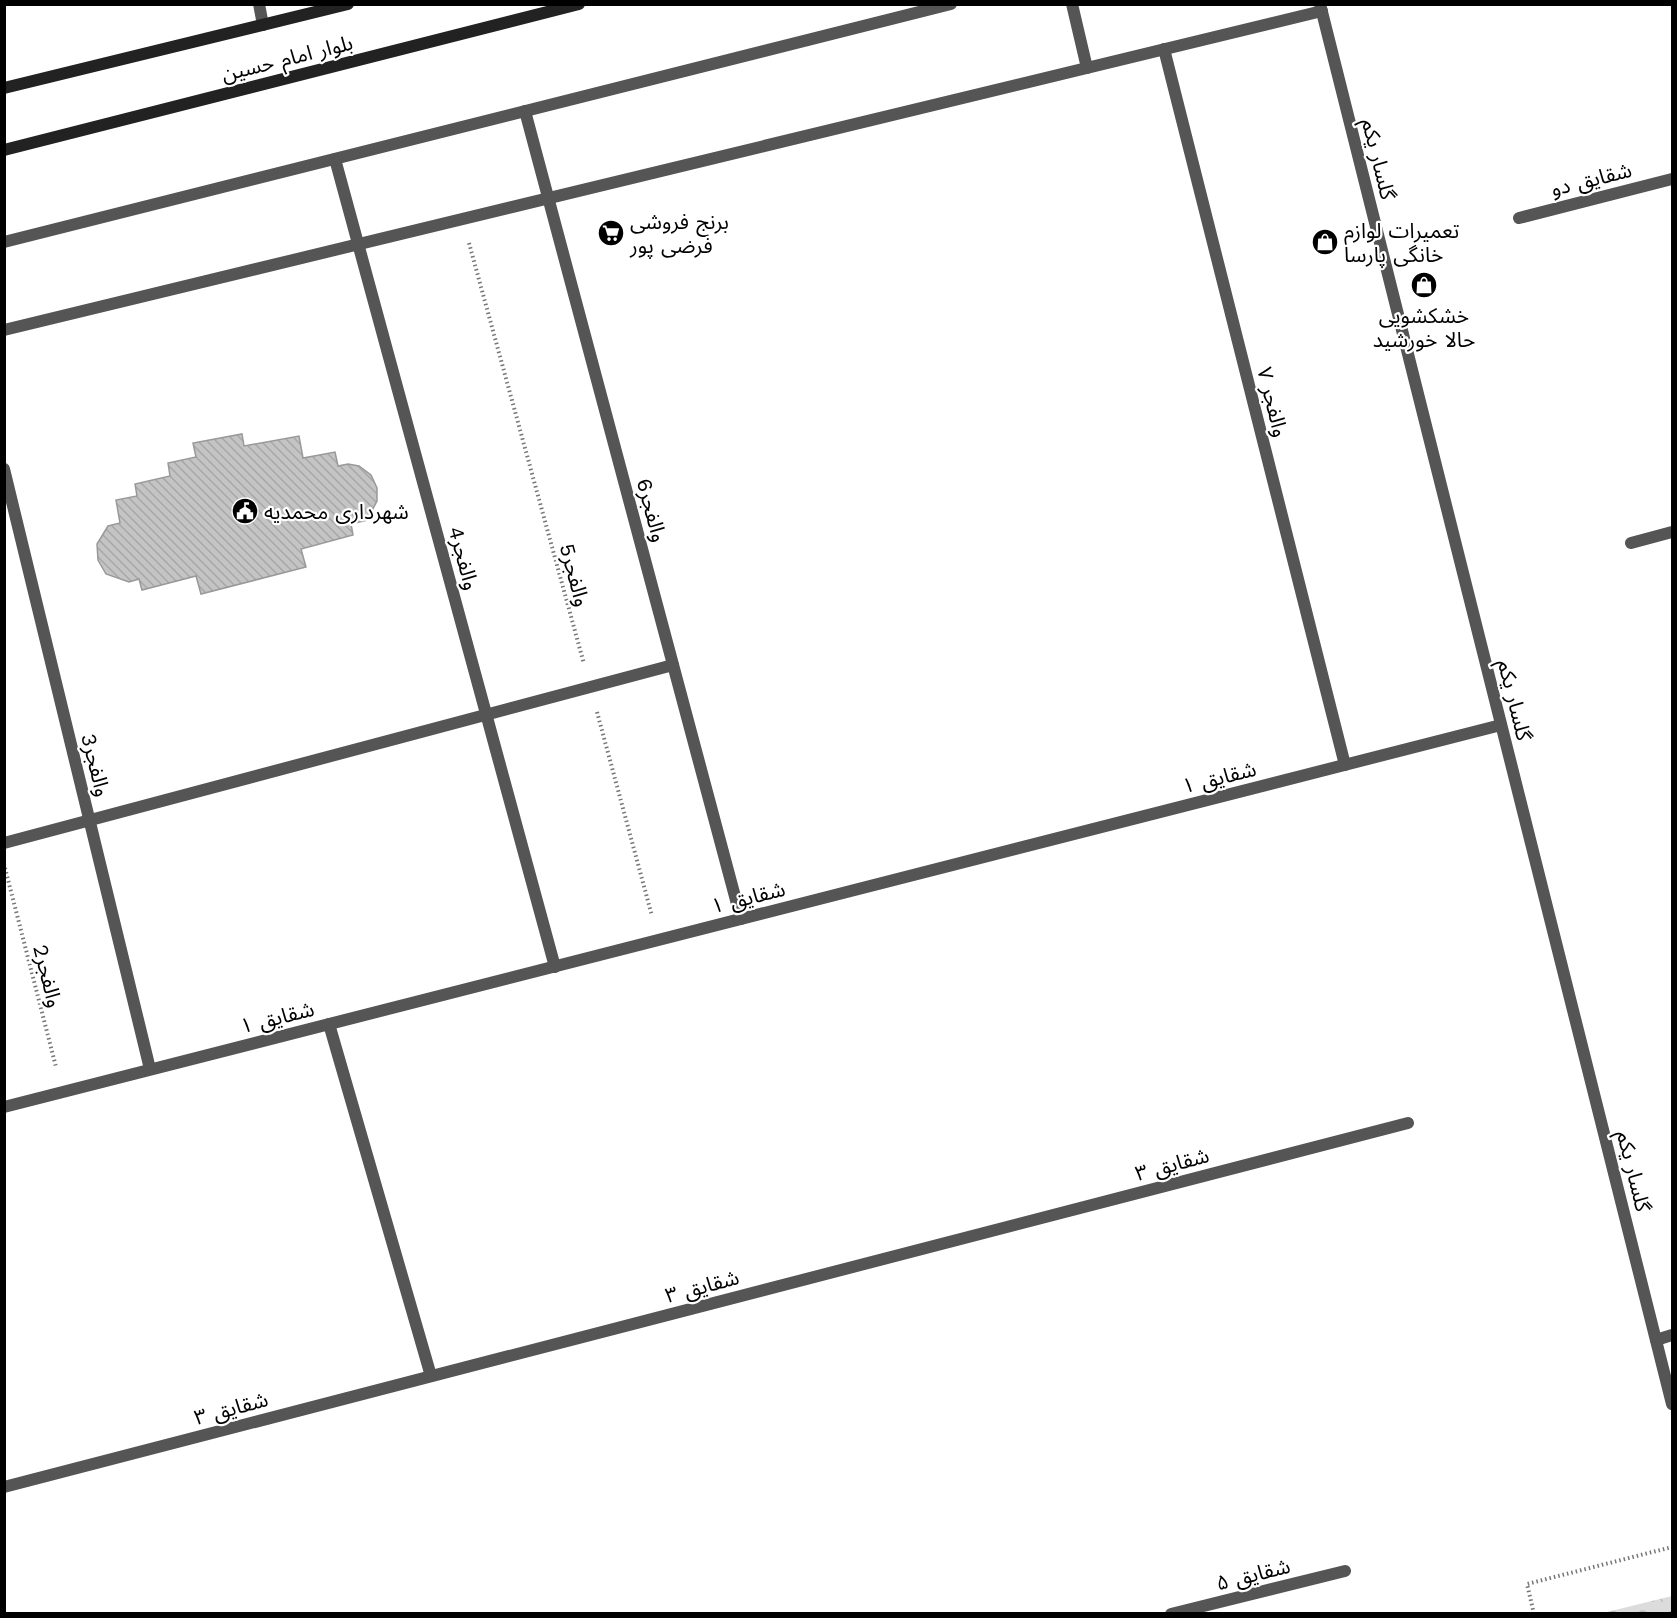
<svg xmlns="http://www.w3.org/2000/svg" width="1677" height="1618" viewBox="0 0 1677 1618" font-family="'Work Sans','Noto Sans Arabic',sans-serif">
	<style>
		.forest { fill: url(#forest-crowns) }
		.building { fill: url(#building-back-hatch); stroke: #999; stroke-width: 1.5 }
		.lines { fill: none; stroke-linecap: round; stroke-linejoin: round }
		.path { stroke: #777; stroke-width: 4; stroke-dasharray: 1.5 3; stroke-linecap: butt }
		.service { stroke: #555; stroke-width: 12 }
		.minor { stroke: #555; stroke-width: 12 }
		.tertiary { stroke: #555; stroke-width: 12 }
		.secondary { stroke: #222; stroke-width: 12 }
		.labels { text-anchor: middle; dominant-baseline: central; stroke-width: 4.5; stroke-linejoin: round; paint-order: stroke }
		.street-label { font-size: 21px; fill: #000; stroke: #fff }
		.poi-label { font-size: 21px; fill: #000; stroke: #fff; text-anchor: start }
	</style>
	<defs>
		<pattern id="forest-crowns" width="20" height="18" patternUnits="userSpaceOnUse" patternTransform="scale(1.5)"><rect width="20" height="18" fill="#dcdcdc"/><path d="M2 6a3 3 0 1 1 6 0M12 15a3 3 0 1 1 6 0" fill="none" stroke="#bbb"/></pattern>
		<pattern id="building-back-hatch" width="6" height="6" patternUnits="userSpaceOnUse" patternTransform="scale(1.5)"><rect width="6" height="6" fill="#c4c4c4"/><path d="M-1 5l2 2M0 0l6 6M5-1l2 2" fill="none" stroke="#a7a7a7"/></pattern>
	</defs>
	<rect width="100%" height="100%" fill="#fff"/>
	<path class="forest" d="M1672 1596V1613H1603Z"/>
	<path class="building" d="M242 434 244 446 299 436 303 458 335 452 338 466 348 464 359 466 371 475 377 488V501L367 520 351 524 353 535 301 549 306 567 201 594 196 576 142 590 139 579 129 582 106 574 98 560 97 544 108 526 120 523 116 500 137 496 135 484 170 476 168 463 196 457 193 443Z"/>
	<g class="lines">
		<g class="path">
			<path d="M469 243 584 664"/>
			<path d="M597 712 652 916"/>
			<path d="M5 868 56 1067"/>
			<path d="M1534 1614 1527 1584 1672 1547"/>
		</g>
		<g class="service">
			<path d="M1072 4 1087 68"/>
			<path d="M1164 49 1345 765"/>
			<path d="M525 111 741 919"/>
			<path d="M335 159 555 967"/>
			<path d="M4 242 951 4"/>
			<path d="M4 330 1322 11"/>
			<path d="M4 469 150 1069"/>
			<path d="M4 843 673 665"/>
		</g>
		<g class="minor">
			<path d="M259 4 263 25"/>
			<path d="M1519 218 1672 179"/>
			<path d="M1631 543 1672 532"/>
			<path d="M329 1024 431 1376"/>
			<path d="M4 1107 1501 725"/>
			<path d="M1656 1340 1672 1335"/>
			<path d="M4 1487 1408 1123"/>
			<path d="M1171 1614 1345 1571"/>
		</g>
		<path class="tertiary" d="M1320 4 1672 1404"/>
		<g class="secondary">
			<path d="M4 88 348 4"/>
			<path d="M4 150 579 4"/>
		</g>
	</g>
	<defs>
		<symbol id="supermarket-disc" viewBox="-11 -11 22 22"><circle r="9.5" fill="#000" stroke="#fff"/><path d="M-6-5.5h2.5l.6 2H6L4.5 2H-2.5L-4.4-4H-6ZM-1.5 3.2a1.3 1.3 0 1 0 .1 0ZM3 3.2a1.3 1.3 0 1 0 .1 0Z" fill="#fff"/></symbol>
		<symbol id="shop-disc" viewBox="-11 -11 22 22"><circle r="9.5" fill="#000" stroke="#fff"/><path d="M-5-2.5h2.3a2.7 3.5 0 0 1 5.4 0H5L5.5 6h-11ZM-1.5-2.5h3a1.5 2.3 0 0 0-3 0Z" fill="#fff"/></symbol>
		<symbol id="civic-disc" viewBox="-11 -11 22 22"><circle r="9.5" fill="#000" stroke="#fff"/><path d="M-.6-6.5H3V-4.5H.6V-3L4-1V1h2V6H-6V1h2V-1L-.6-3ZM-1.2 2.5V6h2.4V2.5Z" fill="#fff"/></symbol>
	</defs>
	<g fill-rule="evenodd">
		<use href="#supermarket-disc" x="596" y="218" width="30" height="30"/>
		<use href="#shop-disc" x="1310" y="227" width="30" height="30"/>
		<use href="#shop-disc" x="1409" y="270" width="30" height="30"/>
		<use href="#civic-disc" x="230" y="496" width="30" height="30"/>
	</g>
	<g class="labels">
		<g class="street-label">
			<text transform="translate(287 58) rotate(-14)">بلوار امام حسین</text>
			<text transform="translate(1379 159) rotate(76)">گلسار یکم</text>
			<text transform="translate(1591 179) rotate(-14)">شقایق دو</text>
			<text transform="translate(1273 402) rotate(76)">والفجر ۷</text>
			<text transform="translate(652 510) rotate(75)">والفجر6</text>
			<text transform="translate(464 558) rotate(75)">والفجر4</text>
			<text transform="translate(575 575) rotate(75)">والفجر5</text>
			<text transform="translate(1515 700) rotate(76)">گلسار یکم</text>
			<text transform="translate(96 765) rotate(76)">والفجر3</text>
			<text transform="translate(1219 777) rotate(-14)">شقایق ۱</text>
			<text transform="translate(748 897) rotate(-14)">شقایق ۱</text>
			<text transform="translate(48 976) rotate(76)">والفجر2</text>
			<text transform="translate(277 1017) rotate(-14)">شقایق ۱</text>
			<text transform="translate(1172 1164) rotate(-15)">شقایق ۳</text>
			<text transform="translate(1634 1171) rotate(76)">گلسار یکم</text>
			<text transform="translate(702 1286) rotate(-15)">شقایق ۳</text>
			<text transform="translate(231 1408) rotate(-15)">شقایق ۳</text>
			<text transform="translate(1253 1574) rotate(-14)">شقایق ۵</text>
		</g>
		<g class="poi-label">
			<text x="630" y="221">برنج فروشی<tspan x="630" dy="24">فرضی پور</tspan></text>
			<text x="1344" y="230">تعمیرات لوازم<tspan x="1344" dy="24">خانگی پارسا</tspan></text>
			<text x="1424" y="315" text-anchor="middle">خشکشویی<tspan x="1424" dy="24">حالا خورشید</tspan></text>
			<text x="264" y="511">شهرداری محمدیه</text>
		</g>
	</g>
	<rect width="1677" height="1618" fill="none" stroke="#000000" stroke-width="12"/>
</svg>
